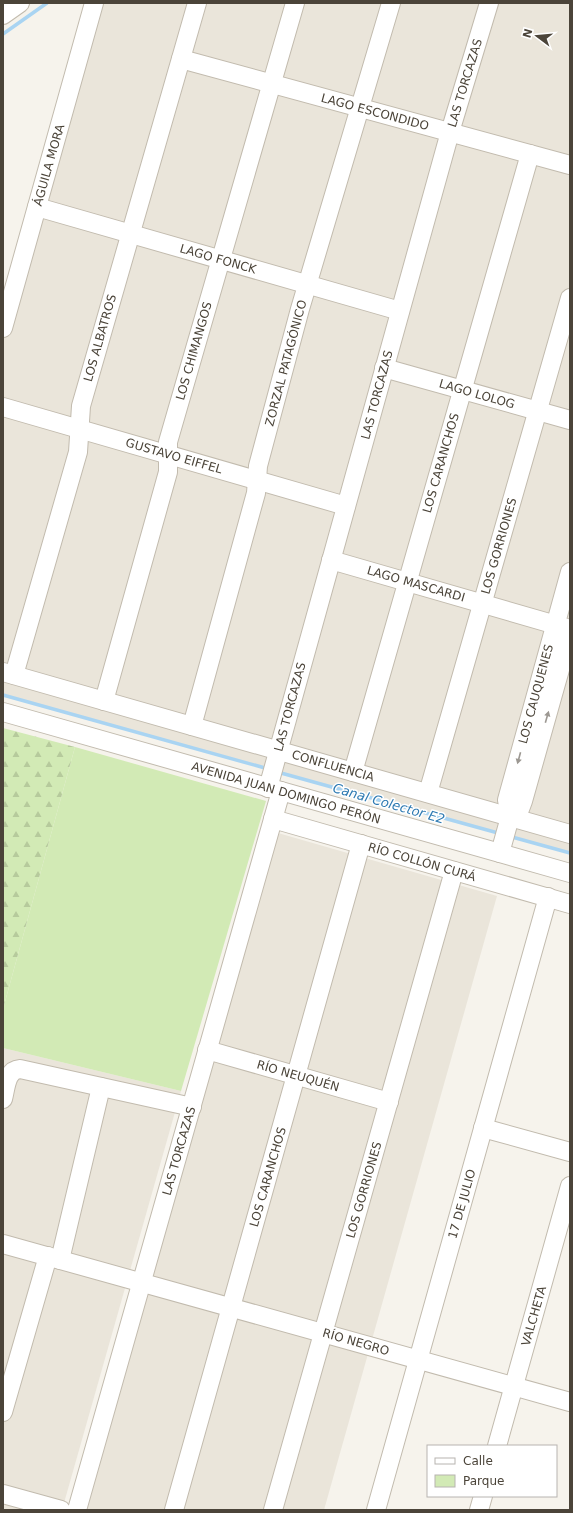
<svg xmlns="http://www.w3.org/2000/svg" width="573" height="1513" viewBox="0 0 573 1513" font-family="'DejaVu Sans',sans-serif">
  <style>
    .residential { fill: #eae5da }
    .green { fill: #d2eab5 }
    .forest { fill: url(#forest-firs) }
    .lines { fill: none; stroke-linecap: round; stroke-linejoin: round }
    .stream { stroke: #a9d4f2; stroke-width: 3.5 }
    .minor-casing { stroke: #c2bbae; stroke-width: 20 }
    .minor { stroke: #fff; stroke-width: 18 }
    .oneway { fill: #9c9892 }
    .labels { text-anchor: middle; stroke-width: 3; stroke-linejoin: round; paint-order: stroke }
    .street-label { font-size: 12px; fill: #4b4439; stroke: #fff }
    .water-label { font-size: 13px; font-style: italic; fill: #2e7ab2; stroke: #fff }
  </style>
  <defs>
    <pattern id="forest-firs" width="22" height="20" patternUnits="userSpaceOnUse"><rect width="22" height="20" fill="#d2eab5"/><path d="M5 1l3.5 6h-7zM16 11l3.5 6h-7z" fill="#b6ca9c"/></pattern>
  </defs>
  <rect width="100%" height="100%" fill="#f6f3ec"/>
  <g class="residential">
    <polygon points="94,3 570,3 570,853 3,695 3,328"/>
    <polygon points="278,833 497,896 324,1510 87,1510"/>
    <polygon points="3,1048 181,1091 62,1510 3,1510"/>
  </g>
  <polygon class="green" points="75,747 266,801 181,1091 3,1048 3,1009"/>
  <polygon class="forest" points="3,728 75,747 3,1009"/>
  <g class="lines">
    <g class="stream">
      <polyline points="3,34 47,3"/>
      <polyline points="3,695 265,768"/>
      <polyline points="281,773 498,833"/>
      <polyline points="512,837 570,853"/>
    </g>
    <g class="minor-casing">
      <g id="minor">
        <polyline points="3,15 20,3"/>
        <polyline points="181,59 570,165"/>
        <polyline points="37,207 400,311"/>
        <polyline points="3,328 94,3"/>
        <polyline points="384,368 570,420"/>
        <polyline points="3,407 346,506"/>
        <polyline points="331,560 570,629"/>
        <polyline points="3,672 570,834"/>
        <polyline points="14,675 78,452 81,406 197,3"/>
        <polyline points="104,701 168,472 168,442 295,3"/>
        <polyline points="3,712 570,873"/>
        <polyline points="192,726 256,493 258,466 300,309 391,3"/>
        <polyline points="353,772 530,154"/>
        <polyline points="268,788 450,132 489,3"/>
        <polyline points="428,793 570,298"/>
        <polyline points="510,817 520,809 523,801 570,634"/>
        <polyline points="273,819 570,904"/>
        <polyline points="500,853 510,817 507,800 570,572"/>
        <polyline points="207,1050 389,1102"/>
        <path d="M3,1099C6,1088 6,1070 20,1069L192,1107"/>
        <polyline points="483,1128 570,1152"/>
        <polyline points="3,1244 570,1402"/>
        <polyline points="60,1260 101,1087"/>
        <polyline points="3,1412 48,1256"/>
        <polyline points="497,1446 570,1186"/>
        <polyline points="3,1494 61,1510"/>
        <polyline points="77,1510 281,791"/>
        <polyline points="174,1510 361,844"/>
        <polyline points="273,1510 454,871"/>
        <polyline points="376,1510 548,897"/>
        <polyline points="479,1510 483,1496"/>
      </g>
    </g>
    <use href="#minor" class="minor"/>
  </g>
  <defs><path id="oneway-solid" d="M-6-.8H1V-3.2L6.5 0L1 3.2V.8H-6Z"/></defs>
  <g class="oneway">
    <use href="#oneway-solid" transform="translate(547 717) rotate(-74)"/>
    <use href="#oneway-solid" transform="translate(519 758) rotate(105)"/>
  </g>
  <g class="labels">
    <g class="street-label">
      <text transform="translate(465 83) rotate(-73)" y="4">LAS TORCAZAS</text>
      <text transform="translate(375 112) rotate(15)" y="4">LAGO ESCONDIDO</text>
      <text transform="translate(49 165) rotate(-74)" y="4">ÁGUILA MORA</text>
      <text transform="translate(218 259) rotate(16)" y="4">LAGO FONCK</text>
      <text transform="translate(100 338) rotate(-74)" y="4">LOS ALBATROS</text>
      <text transform="translate(194 351) rotate(-74)" y="4">LOS CHIMANGOS</text>
      <text transform="translate(286 363) rotate(-75)" y="4">ZORZAL PATAGÓNICO</text>
      <text transform="translate(477 394) rotate(16)" y="4">LAGO LOLOG</text>
      <text transform="translate(377 395) rotate(-75)" y="4">LAS TORCAZAS</text>
      <text transform="translate(174 456) rotate(16)" y="4">GUSTAVO EIFFEL</text>
      <text transform="translate(441 463) rotate(-74)" y="4">LOS CARANCHOS</text>
      <text transform="translate(499 546) rotate(-74)" y="4">LOS GORRIONES</text>
      <text transform="translate(416 584) rotate(16)" y="4">LAGO MASCARDI</text>
      <text transform="translate(536 694) rotate(-75)" y="4">LOS CAUQUENES</text>
      <text transform="translate(290 707) rotate(-75)" y="4">LAS TORCAZAS</text>
      <text transform="translate(333 766) rotate(16)" y="4">CONFLUENCIA</text>
      <text transform="translate(286 793) rotate(16)" y="4">AVENIDA JUAN DOMINGO PERÓN</text>
      <text transform="translate(422 862) rotate(16)" y="4">RÍO COLLÓN CURÁ</text>
      <text transform="translate(298 1076) rotate(16)" y="4">RÍO NEUQUÉN</text>
      <text transform="translate(179 1151) rotate(-74)" y="4">LAS TORCAZAS</text>
      <text transform="translate(268 1177) rotate(-74)" y="4">LOS CARANCHOS</text>
      <text transform="translate(364 1190) rotate(-74)" y="4">LOS GORRIONES</text>
      <text transform="translate(462 1204) rotate(-74)" y="4">17 DE JULIO</text>
      <text transform="translate(534 1316) rotate(-74)" y="4">VALCHETA</text>
      <text transform="translate(356 1342) rotate(16)" y="4">RÍO NEGRO</text>
    </g>
    <g class="water-label">
      <text transform="translate(389 803) rotate(16)" y="5">Canal Colector E2</text>
    </g>
  </g>
  <rect width="573" height="1513" fill="none" stroke="#4b4439" stroke-width="8"/>
  <rect x="427" y="1445" width="130" height="52" fill="#ffffff" stroke="#b7b4b0"/>
  <rect x="435" y="1458" width="20" height="6" fill="#ffffff" stroke="#b7b4b0"/>
  <text x="463" y="1465" font-size="12" fill="#4b4439">Calle</text>
  <rect x="435" y="1475" width="20" height="12" fill="#d2eab5" stroke="#b7b4b0"/>
  <text x="463" y="1485" font-size="12" fill="#4b4439">Parque</text>
  <g transform="translate(537 36) rotate(286)" stroke="#ffffff" stroke-width="3" paint-order="stroke">
  <path d="M0-3L7 15L0 10L-7 15Z" fill="#4b4439"/>
  <text y="-6" font-size="11" font-weight="bold" text-anchor="middle" fill="#4b4439">N</text>
  </g>
</svg>
